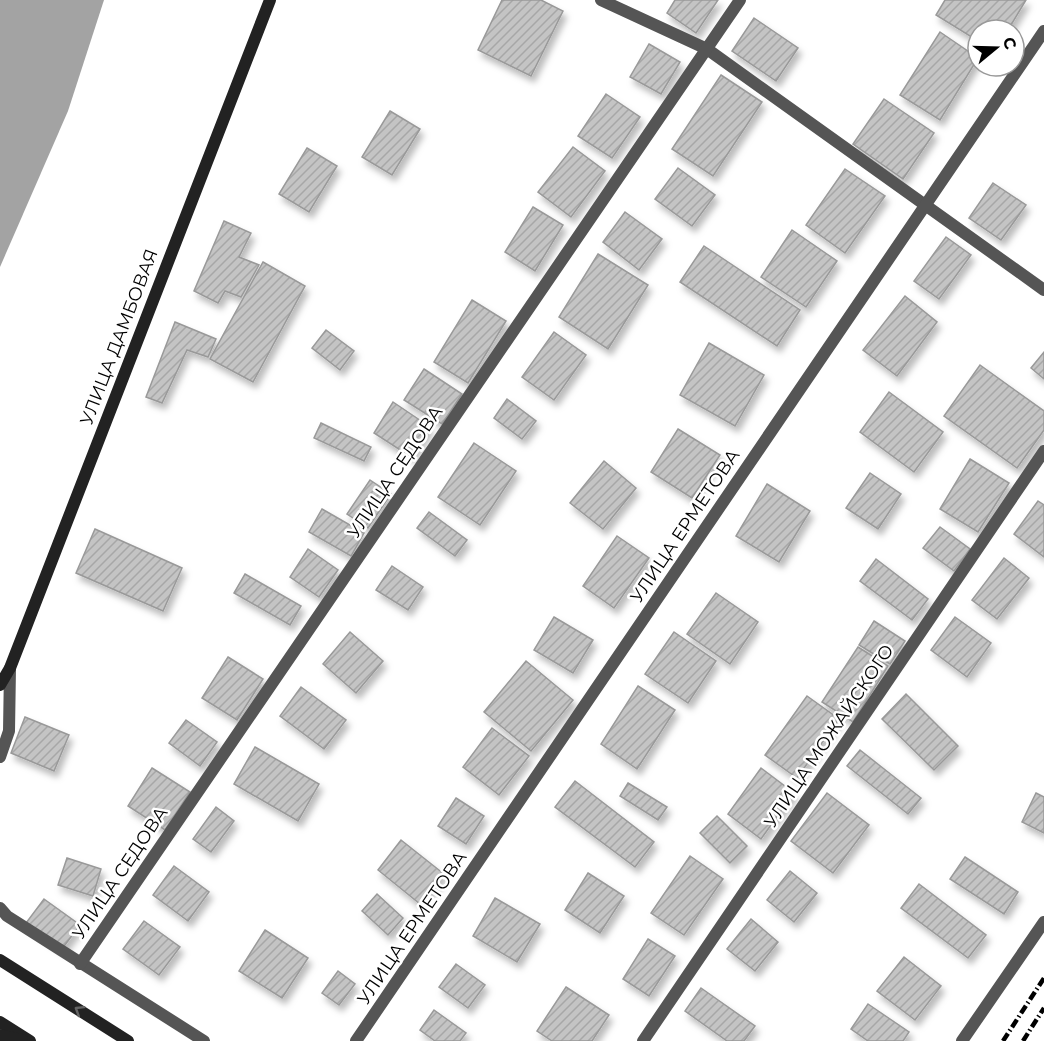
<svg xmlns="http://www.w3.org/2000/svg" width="1044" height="1041" viewBox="0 0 1044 1041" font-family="Montserrat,sans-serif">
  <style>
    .water { fill: #a3a3a3 }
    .building { fill: url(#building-hatch); stroke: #999; stroke-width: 1.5; filter: url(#shadow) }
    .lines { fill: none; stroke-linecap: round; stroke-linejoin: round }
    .street { stroke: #555; stroke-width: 12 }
    .secondary { stroke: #222; stroke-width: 12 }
    .rail { stroke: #000; stroke-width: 4.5; stroke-dasharray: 9 3 1.5 3; stroke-linecap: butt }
    .oneway { stroke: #646464 }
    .labels { text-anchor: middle; stroke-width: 5; stroke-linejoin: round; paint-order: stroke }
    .street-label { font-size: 18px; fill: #000; stroke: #fff }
  </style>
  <defs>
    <pattern id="building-hatch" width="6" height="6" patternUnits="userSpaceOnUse" patternTransform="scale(1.5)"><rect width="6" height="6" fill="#c4c4c4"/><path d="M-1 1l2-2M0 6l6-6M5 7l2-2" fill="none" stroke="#a7a7a7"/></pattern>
    <filter id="shadow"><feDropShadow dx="3.5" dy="6" stdDeviation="3" flood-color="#0004"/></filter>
  </defs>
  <rect width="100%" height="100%" fill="#fff"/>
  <polygon class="water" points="0,0 104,0 68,111 0,267"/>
  <g class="building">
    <polygon points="502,0 541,0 563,11 531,76 478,50"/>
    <polygon points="675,0 718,0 696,33 667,13"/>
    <polygon points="945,0 1026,0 1008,30 978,30 978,41 936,15"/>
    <polygon points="754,18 798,48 776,81 732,51"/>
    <polygon points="940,32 978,58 940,120 900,95"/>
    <polygon points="649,44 680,62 661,94 630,77"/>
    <polygon points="721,75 762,102 713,176 672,149"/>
    <polygon points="606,94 640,117 612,158 578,136"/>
    <polygon points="884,99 934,133 903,179 853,144"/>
    <polygon points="390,111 420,129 392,175 362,157"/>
    <polygon points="573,147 605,171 571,217 538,192"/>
    <polygon points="307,148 337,166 309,212 279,194"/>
    <polygon points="678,168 715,195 692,226 655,199"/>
    <polygon points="845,169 885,196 845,253 806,225"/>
    <polygon points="993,183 1026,205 1001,240 969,218"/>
    <polygon points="533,207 563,225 535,271 505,252"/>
    <polygon points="625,212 662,239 639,270 603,242"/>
    <polygon points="224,221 251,233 239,257 259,265 241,297 225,291 218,303 194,291"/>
    <polygon points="792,230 837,261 806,307 761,277"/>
    <polygon points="946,237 971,255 939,299 914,281"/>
    <polygon points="704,246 800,310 777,346 680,282"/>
    <polygon points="598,254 648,285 608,349 559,317"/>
    <polygon points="263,262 305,286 253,382 210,359"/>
    <polygon points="905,296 937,322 897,376 863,350"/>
    <polygon points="472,300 506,321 468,383 434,362"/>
    <polygon points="175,322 216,339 208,357 187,350 162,403 146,397"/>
    <polygon points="326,330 354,351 340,370 312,348"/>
    <polygon points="554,332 586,355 554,400 522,377"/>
    <polygon points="709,343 764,375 735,426 680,395"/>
    <polygon points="1044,352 1044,379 1031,368"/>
    <polygon points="980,365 1044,411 1044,430 1017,468 944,416"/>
    <polygon points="424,369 462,394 442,424 404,400"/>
    <polygon points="889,392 943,432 914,472 860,432"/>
    <polygon points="507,399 536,421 522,439 494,418"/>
    <polygon points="393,402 430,427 411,457 374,433"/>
    <polygon points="321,423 371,447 364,461 314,438"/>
    <polygon points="678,429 720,455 692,498 651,472"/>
    <polygon points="474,443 516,471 480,525 438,497"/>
    <polygon points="970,459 1009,483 978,532 940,509"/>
    <polygon points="604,461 636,488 603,529 570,503"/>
    <polygon points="870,473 901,494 878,529 846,508"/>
    <polygon points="370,480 391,494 368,528 347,514"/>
    <polygon points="767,484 810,511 779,562 736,536"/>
    <polygon points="1038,501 1044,505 1044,557 1014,534"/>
    <polygon points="322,509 364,533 351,556 309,532"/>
    <polygon points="429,512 467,540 455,556 417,528"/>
    <polygon points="940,527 970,549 954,571 923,548"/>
    <polygon points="95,529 182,568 163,611 76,573"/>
    <polygon points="617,536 649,558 614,608 583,586"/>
    <polygon points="308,549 338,570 319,597 290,577"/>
    <polygon points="1004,558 1029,578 997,619 972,600"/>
    <polygon points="876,559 928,599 912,620 860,581"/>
    <polygon points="392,566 423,587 408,610 376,590"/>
    <polygon points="245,574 301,606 290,625 234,593"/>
    <polygon points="716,593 758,622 730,664 687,634"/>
    <polygon points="554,617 593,640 573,673 534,650"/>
    <polygon points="955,617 991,643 967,677 931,650"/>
    <polygon points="874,621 905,641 890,664 859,645"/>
    <polygon points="350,632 383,661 356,693 323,664"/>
    <polygon points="674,632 716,661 688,703 645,674"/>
    <polygon points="858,647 888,666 853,722 822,702"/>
    <polygon points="228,657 263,679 237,720 202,698"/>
    <polygon points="526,661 573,700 531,751 484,712"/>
    <polygon points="638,686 675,710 637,769 601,744"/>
    <polygon points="301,687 346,720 324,749 280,716"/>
    <polygon points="906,694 958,746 934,770 882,719"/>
    <polygon points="807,696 839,719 797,778 765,755"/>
    <polygon points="25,717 69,735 54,771 11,753"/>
    <polygon points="186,720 217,742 200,766 169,743"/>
    <polygon points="492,728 529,756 499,795 463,767"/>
    <polygon points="255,747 319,784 298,821 234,784"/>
    <polygon points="860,750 921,798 908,814 847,766"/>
    <polygon points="152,768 190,792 165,830 128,806"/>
    <polygon points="761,768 794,793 761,839 728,814"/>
    <polygon points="575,781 654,842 635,867 555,807"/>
    <polygon points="628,783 667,807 658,820 620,796"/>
    <polygon points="827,793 869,825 833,873 791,841"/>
    <polygon points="1036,793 1044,797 1044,833 1022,822"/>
    <polygon points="456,798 484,816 466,844 438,826"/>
    <polygon points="216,807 234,821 211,852 193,839"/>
    <polygon points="717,816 747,846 730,863 700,833"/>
    <polygon points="401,840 444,874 420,904 378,870"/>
    <polygon points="690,856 723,879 684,935 651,913"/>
    <polygon points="965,857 1018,892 1004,914 950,879"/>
    <polygon points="67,858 101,869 93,896 58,885"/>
    <polygon points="174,866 209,892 188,921 153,895"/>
    <polygon points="790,871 817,893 794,922 767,900"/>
    <polygon points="588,873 624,896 600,933 565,910"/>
    <polygon points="919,884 986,935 968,958 901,908"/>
    <polygon points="377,894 403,918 388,935 362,911"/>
    <polygon points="495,898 540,924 517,962 473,936"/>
    <polygon points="44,899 80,925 62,949 26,923"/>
    <polygon points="751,919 778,942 755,971 727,949"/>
    <polygon points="144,921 180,947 159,975 123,949"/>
    <polygon points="265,930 308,958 282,998 239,971"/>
    <polygon points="648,939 675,956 649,996 623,979"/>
    <polygon points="904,957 941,986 915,1020 877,991"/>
    <polygon points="456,964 485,985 468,1008 439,987"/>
    <polygon points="338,971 355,984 339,1005 322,993"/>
    <polygon points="566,987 609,1015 592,1041 552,1041 537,1031"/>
    <polygon points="701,988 755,1026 744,1041 727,1041 685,1011"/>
    <polygon points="868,1004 909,1032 903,1041 868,1041 851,1029"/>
    <polygon points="434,1010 466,1033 460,1041 435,1041 420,1030"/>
  </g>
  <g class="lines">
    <g class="street">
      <polyline points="601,0 707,49 1044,290"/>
      <polyline points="0,757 9,731 10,668"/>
      <polyline points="0,908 7,916 204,1041"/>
      <polyline points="80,964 740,0"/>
      <polyline points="356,1041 1044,31"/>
      <polyline points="643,1041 1044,451"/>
      <polyline points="962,1041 1044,922"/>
    </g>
    <g class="secondary">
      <polyline points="0,685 10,668 270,0"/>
      <polyline points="0,960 128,1041"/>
      <polyline points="0,1022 30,1041"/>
      <polyline points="0,1035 22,1040"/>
    </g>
    <g class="rail">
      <polyline points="1003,1041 1044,978"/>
      <polyline points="1023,1041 1044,1008"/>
    </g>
  </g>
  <defs><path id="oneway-chevron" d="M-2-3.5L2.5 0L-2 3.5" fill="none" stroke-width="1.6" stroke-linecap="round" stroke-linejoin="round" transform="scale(1.5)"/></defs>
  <use class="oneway" href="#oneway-chevron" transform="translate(79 1010) rotate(-148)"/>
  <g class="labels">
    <g class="street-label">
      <text transform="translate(119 337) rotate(-69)" y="6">УЛИЦА ДАМБОВАЯ</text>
      <text transform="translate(395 472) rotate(-56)" y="6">УЛИЦА СЕДОВА</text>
      <text transform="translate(685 526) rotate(-56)" y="6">УЛИЦА ЕРМЕТОВА</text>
      <text transform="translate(829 736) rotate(-56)" y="6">УЛИЦА МОЖАЙСКОГО</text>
      <text transform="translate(120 873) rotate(-56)" y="6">УЛИЦА СЕДОВА</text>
      <text transform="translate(412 928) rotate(-56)" y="6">УЛИЦА ЕРМЕТОВА</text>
    </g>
  </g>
  <g transform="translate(996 48) rotate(71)"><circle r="28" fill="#ffffff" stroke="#999999" stroke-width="1.5"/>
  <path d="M0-4.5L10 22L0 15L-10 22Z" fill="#000000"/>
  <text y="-9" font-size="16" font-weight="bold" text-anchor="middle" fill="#000000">С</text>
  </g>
</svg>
